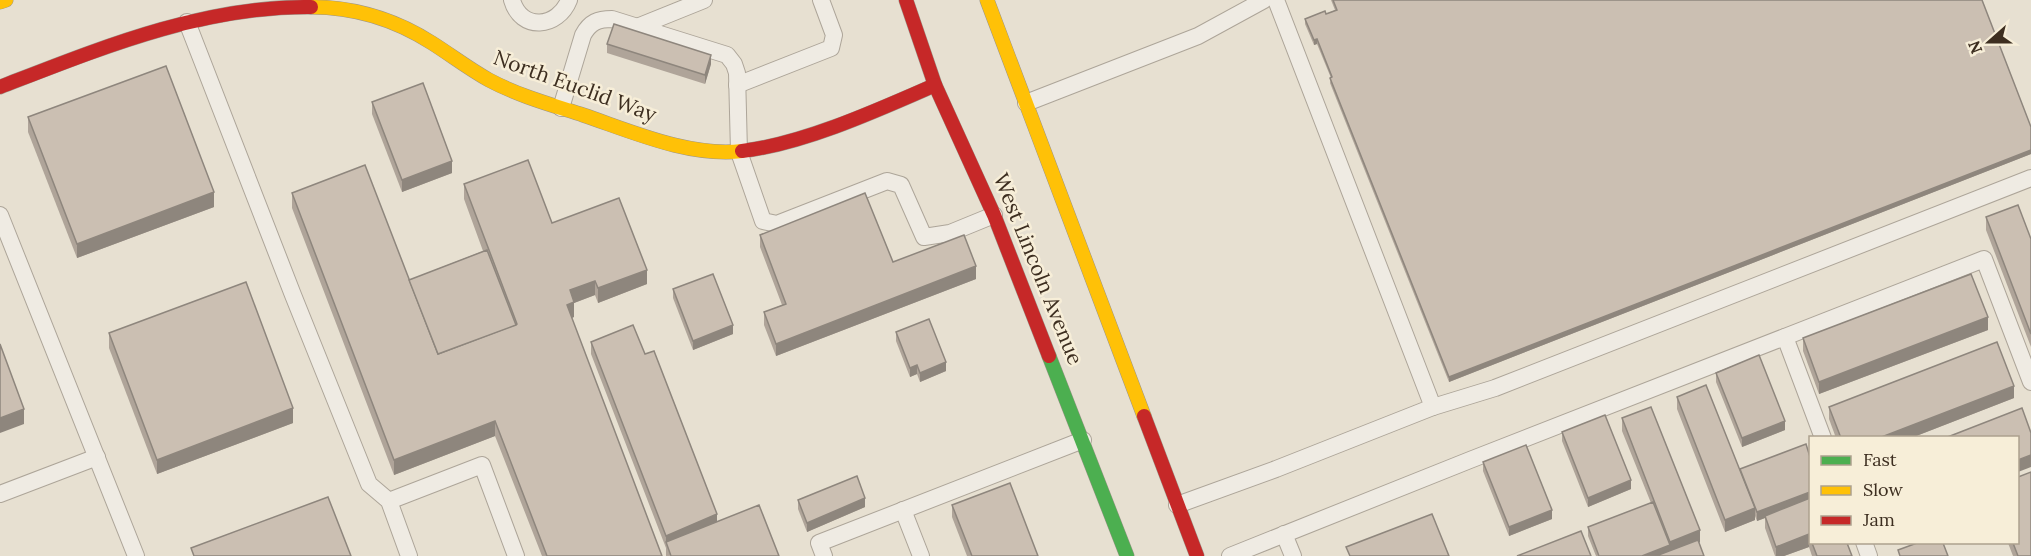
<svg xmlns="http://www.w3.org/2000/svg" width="2031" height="556" viewBox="0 0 2031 556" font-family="Lora,serif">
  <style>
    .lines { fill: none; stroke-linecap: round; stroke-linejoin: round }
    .lane-casing { stroke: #ada599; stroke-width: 18 }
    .fast-casing { stroke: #9c958a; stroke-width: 15 }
    .slow-casing { stroke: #9c958a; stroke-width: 15 }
    .jam-casing { stroke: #9c958a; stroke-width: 15 }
    .lane { stroke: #efebe3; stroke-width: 16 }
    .fast { stroke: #4caf50; stroke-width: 14 }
    .slow { stroke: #ffc107; stroke-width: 14 }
    .jam { stroke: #c62828; stroke-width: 14 }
    .wall { fill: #afa499 }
    .shaded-wall { fill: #8e867d }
    .building { fill: #cbbfb2; stroke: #8e867d; stroke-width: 1.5 }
    .labels { text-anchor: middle; stroke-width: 5; stroke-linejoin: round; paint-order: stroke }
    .street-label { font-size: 21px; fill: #3d2e20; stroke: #f7eed8 }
  </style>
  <rect width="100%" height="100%" fill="#e7e0d1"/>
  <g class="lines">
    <g class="lane-casing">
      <g id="lane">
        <path d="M512,0C521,32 558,28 569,0"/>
        <polyline points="187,22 293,295 369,484 389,501 409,556"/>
        <polyline points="637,27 704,0"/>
        <polyline points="737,85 831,48 834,35 821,0"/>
        <polyline points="1026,103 1198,36 1264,0"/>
        <path d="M561,108L583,35C590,22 598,19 612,19L727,55L734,64L737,73L739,152L763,221L777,224L887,181L901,185L924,237L950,233L994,215"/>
        <polyline points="0,215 136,556"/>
        <polyline points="1785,337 1823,438"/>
        <polyline points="1433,407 1495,388 2031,178"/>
        <polyline points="0,494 97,457"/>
        <polyline points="389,501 482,465 516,556"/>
        <polyline points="1177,505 1276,469 1433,407 1276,0"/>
        <polyline points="903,510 921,556"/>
        <polyline points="1284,534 1293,556"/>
        <polyline points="1864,542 1869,556"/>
        <polyline points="824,556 819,543 1083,440"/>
        <polyline points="1230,556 1470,460 1984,259 2031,382"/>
      </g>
    </g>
    <g class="fast-casing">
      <polyline id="fast" points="1049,356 1127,556"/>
    </g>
    <g class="slow-casing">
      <g id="slow">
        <polyline points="987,0 1144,416"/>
        <polyline points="0,2 6,0"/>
        <path d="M311,7C354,7 396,20 432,43C451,55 469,69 489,80C519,96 552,105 583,115C633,132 689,157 742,151"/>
      </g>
    </g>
    <g class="jam-casing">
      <g id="jam">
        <polyline points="906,0 935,85 994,215 1049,356"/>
        <path d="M0,87C101,48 202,6 311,7"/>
        <path d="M742,151C803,144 878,110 935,85"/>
        <polyline points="1144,416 1197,556"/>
      </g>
    </g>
    <use href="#lane" class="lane"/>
    <use href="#fast" class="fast"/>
    <use href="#slow" class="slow"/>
    <use href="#jam" class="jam"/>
  </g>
  <g class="wall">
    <polygon points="1331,0 1982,0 2031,127 2031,154 1449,382 1330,83 1331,78 1317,44 1314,45 1305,24 1305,19 1326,14 1335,10"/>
    <polygon points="607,44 711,64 705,84 607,53"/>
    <polygon points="372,102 452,173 402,192 372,114"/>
    <polygon points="28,117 214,207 77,258 28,132"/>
    <polygon points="464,184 552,223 647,284 598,303 595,295 574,303 574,317 571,318 662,556 542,556 495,436 394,475 292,208 292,193 409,280 483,251 464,199"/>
    <polygon points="1986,217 2031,239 2031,347 1986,230"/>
    <polygon points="760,235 893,262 976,279 776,356 764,325 764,312 782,305 760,247"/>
    <polygon points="673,289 733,334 693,350 673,298"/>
    <polygon points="1988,330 1819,394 1803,351 1803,338"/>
    <polygon points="896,332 946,371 920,382 917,374 910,377 896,341"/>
    <polygon points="109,333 293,423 157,474 109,348"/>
    <polygon points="591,342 645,354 717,522 779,556 666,556 666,548 591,354"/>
    <polygon points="1716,373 1785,430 1742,447 1716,382"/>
    <polygon points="1677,397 1740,471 1810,457 1810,543 1847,543 1852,556 1812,556 1809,547 1784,556 1775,556 1765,528 1765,518 1757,521 1755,516 1755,520 1725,532 1677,409"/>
    <polygon points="2014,398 1911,438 1836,438 1829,419 1829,407"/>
    <polygon points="1622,418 1700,542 1699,543 1704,556 1596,556 1588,536 1588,527 1651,503 1622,431"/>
    <polygon points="1562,432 1631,489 1588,507 1562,441"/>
    <polygon points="1483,462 1552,519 1509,536 1483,471"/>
    <polygon points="798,500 865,507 807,532 798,509"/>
    <polygon points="952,505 1038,556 967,556 952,517"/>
    <polygon points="2008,543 2018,543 2031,556 2013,556"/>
  </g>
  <g class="shaded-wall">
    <polygon points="1317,39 1317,44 1314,45 1314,40"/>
    <polygon points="711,55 711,64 705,84 705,75"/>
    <polygon points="2031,150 2031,154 1449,382 1449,377"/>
    <polygon points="452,161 452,173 402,192 402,180"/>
    <polygon points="214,192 214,207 77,258 77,244"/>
    <polygon points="976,266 976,279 776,356 776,344"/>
    <polygon points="647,270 647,284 598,303 598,288"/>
    <polygon points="595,281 595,295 574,303 574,317 567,320 567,305 570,290"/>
    <polygon points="1988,317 1988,330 1819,394 1819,382"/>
    <polygon points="733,325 733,334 693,350 693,341"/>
    <polygon points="946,362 946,371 920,382 920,373"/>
    <polygon points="917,365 917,374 910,377 910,368"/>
    <polygon points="2014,386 2014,398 1911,438 1879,438"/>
    <polygon points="293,408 293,423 157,474 157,460"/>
    <polygon points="24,409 24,424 0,433 0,418"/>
    <polygon points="495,421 495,436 394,475 394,460"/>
    <polygon points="1785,421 1785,430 1742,447 1742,438"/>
    <polygon points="2031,455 2031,467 2018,472 2018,460"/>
    <polygon points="1631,480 1631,489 1588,507 1588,498"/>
    <polygon points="1810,492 1810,501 1765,516 1765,518 1757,521 1757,512"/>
    <polygon points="865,498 865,507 807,532 807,523"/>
    <polygon points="1755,508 1755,520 1725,532 1725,520"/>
    <polygon points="1552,510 1552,519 1509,536 1509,527"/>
    <polygon points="717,514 717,527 666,543 666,536"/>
    <polygon points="1700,530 1700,542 1666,556 1642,556 1670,545 1670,542"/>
    <polygon points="1809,534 1809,547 1784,556 1776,556 1776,547"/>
  </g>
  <g class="building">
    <polygon points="1333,0 1982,0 2031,127 2031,150 1449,377 1330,78 1332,77 1317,39 1314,40 1305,19 1325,11 1326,14 1337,10"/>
    <polygon points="614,24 711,55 705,75 607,44"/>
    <polygon points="166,66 214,192 77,244 28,117"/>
    <polygon points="423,83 452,161 402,180 372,102"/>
    <polygon points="528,160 552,223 619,198 647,270 598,288 595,281 570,290 574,302 567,305 662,556 547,556 495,421 394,460 292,193 365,165 438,354 517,324 464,184"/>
    <polygon points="865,193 893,262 964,235 976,266 776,344 764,312 786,304 760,235"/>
    <polygon points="2018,205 2031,239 2031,334 1986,217"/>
    <polygon points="487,250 516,325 438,354 409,280"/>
    <polygon points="713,274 733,325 693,341 673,289"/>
    <polygon points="1971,274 1988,317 1819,382 1803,338"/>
    <polygon points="246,282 293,408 157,460 109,333"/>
    <polygon points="929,319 946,362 920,373 917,365 910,368 896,332"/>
    <polygon points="633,325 645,354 654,351 717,514 666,536 591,342"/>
    <polygon points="1997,342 2014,386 1879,438 1841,438 1829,407"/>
    <polygon points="0,344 24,409 0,418"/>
    <polygon points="1759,355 1785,421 1742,438 1716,373"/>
    <polygon points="1706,385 1755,508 1725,520 1677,397"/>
    <polygon points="1651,407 1700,530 1670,542 1622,418"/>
    <polygon points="2022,408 2031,433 2031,455 2018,460 2018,438 1945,438"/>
    <polygon points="1605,415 1631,480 1588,498 1562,432"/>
    <polygon points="1806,444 1810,457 1810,492 1757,512 1740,469"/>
    <polygon points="1526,445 1552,510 1509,527 1483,462"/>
    <polygon points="2031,472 2031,556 2018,556 2013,543 2018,543 2018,477"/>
    <polygon points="857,476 865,498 807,523 798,500"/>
    <polygon points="1010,483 1038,556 972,556 952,505"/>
    <polygon points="328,497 351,556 194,556 191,548"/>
    <polygon points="1810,498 1810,539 1809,534 1776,547 1765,516"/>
    <polygon points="1653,502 1670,545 1642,556 1599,556 1588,527"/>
    <polygon points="759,505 779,556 671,556 666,542"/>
    <polygon points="1432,514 1449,556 1350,556 1346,547"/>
    <polygon points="1581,531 1591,556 1517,556"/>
    <polygon points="1698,540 1704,556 1656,556"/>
    <polygon points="1812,543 1847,543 1852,556 1817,556"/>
    <polygon points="1917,543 1943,543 1948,556 1900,556 1898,550"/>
  </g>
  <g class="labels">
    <g class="street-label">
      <text transform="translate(575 86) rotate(20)" y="7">North Euclid Way</text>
      <text transform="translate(1038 269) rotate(68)" y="7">West Lincoln Avenue</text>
    </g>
  </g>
  <rect x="1809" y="436" width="210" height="108" fill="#f7eed8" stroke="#ada18e" stroke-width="1.5"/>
  <rect x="1821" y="456" width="30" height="9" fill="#4caf50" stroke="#ada18e" stroke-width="1.5"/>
  <text x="1863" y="466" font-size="18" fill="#3d2e20">Fast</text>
  <rect x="1821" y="486" width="30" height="9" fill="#ffc107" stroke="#ada18e" stroke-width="1.5"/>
  <text x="1863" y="496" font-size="18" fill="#3d2e20">Slow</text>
  <rect x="1821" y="516" width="30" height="9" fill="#c62828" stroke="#ada18e" stroke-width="1.5"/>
  <text x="1863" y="526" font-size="18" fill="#3d2e20">Jam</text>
  <g transform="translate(1989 42) rotate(249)" stroke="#f7eed8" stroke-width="4.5" paint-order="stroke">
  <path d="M0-4.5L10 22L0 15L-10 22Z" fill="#3d2e20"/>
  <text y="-9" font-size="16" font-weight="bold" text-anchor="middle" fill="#3d2e20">N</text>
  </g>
</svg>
